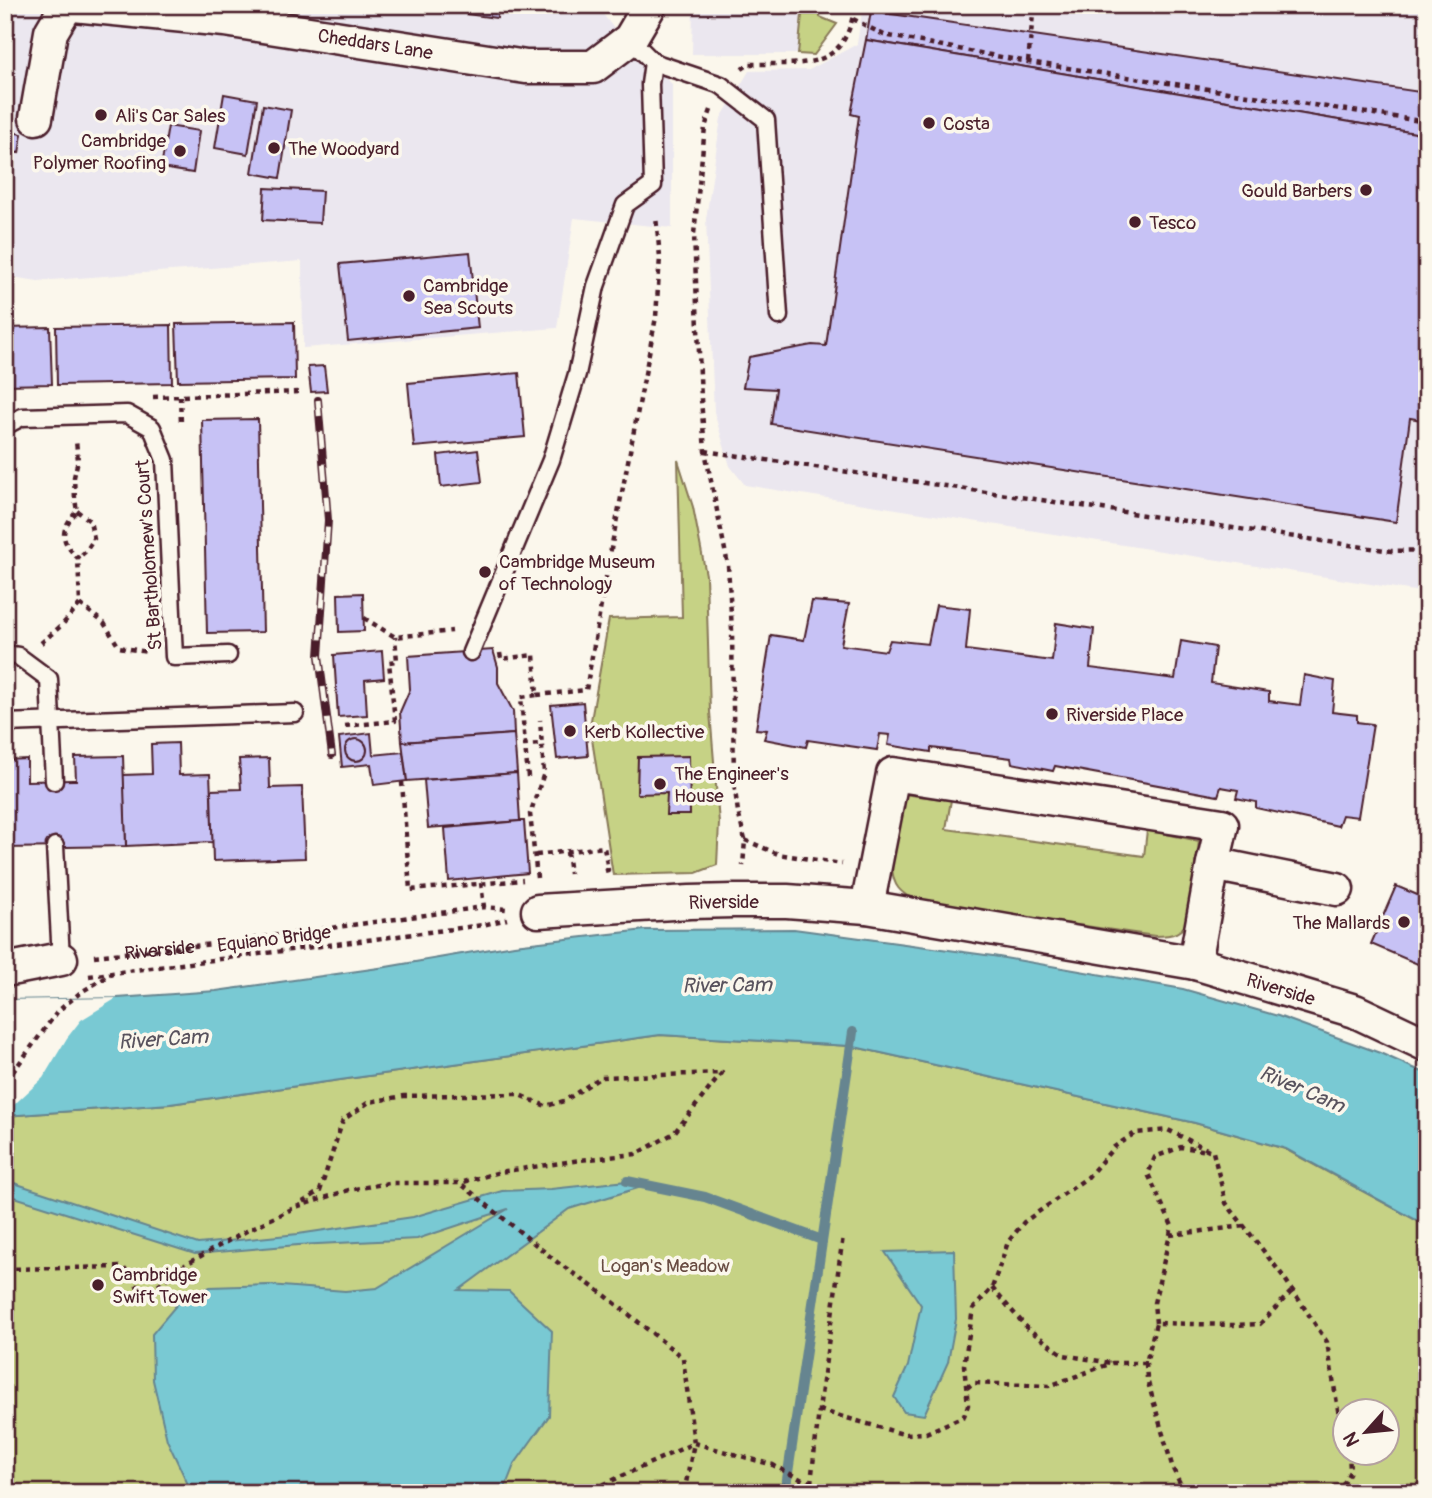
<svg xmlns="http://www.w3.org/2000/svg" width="1432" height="1498" viewBox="0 0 1432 1498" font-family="Pangolin,sans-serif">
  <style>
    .built { fill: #ebe7ef }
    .green { fill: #c6d285; stroke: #887858; stroke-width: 2; fill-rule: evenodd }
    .water { fill: #79c9d3; stroke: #668590; stroke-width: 2 }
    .pier { fill: #fbf7ec }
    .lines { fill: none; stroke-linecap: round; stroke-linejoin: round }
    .stream { stroke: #668590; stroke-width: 10 }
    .building { fill: #c7c2f5; stroke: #4a1f2b; stroke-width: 2 }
    .lane-casing { stroke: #4a1f2b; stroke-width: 21 }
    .street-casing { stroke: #4a1f2b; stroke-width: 37 }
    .path { stroke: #4a1f2b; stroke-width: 4.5; stroke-dasharray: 5 5; stroke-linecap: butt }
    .lane { stroke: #fbf7ec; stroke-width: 16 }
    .street { stroke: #fbf7ec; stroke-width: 32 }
    .rail-casing { stroke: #4a1f2b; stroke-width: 8 }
    .rail { stroke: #fbf7ec; stroke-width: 5; stroke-dasharray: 16; stroke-linecap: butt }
    .poi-dot { fill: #4a1f2b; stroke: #fbf7ec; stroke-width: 2.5 }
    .labels { text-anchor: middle; stroke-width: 7; stroke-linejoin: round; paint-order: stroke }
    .street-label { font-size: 19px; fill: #4a1f2b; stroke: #fbf7ec }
    .poi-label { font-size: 19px; fill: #4a1f2b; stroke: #fbf7ec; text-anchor: start }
    .park-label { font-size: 19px; fill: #694c42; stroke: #fbf7ec }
    .water-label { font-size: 21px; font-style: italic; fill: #58525d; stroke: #fbf7ec }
  </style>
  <rect width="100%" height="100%" fill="#fbf7ec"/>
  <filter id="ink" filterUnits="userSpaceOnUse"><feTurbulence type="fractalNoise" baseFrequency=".0143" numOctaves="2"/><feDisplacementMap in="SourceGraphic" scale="14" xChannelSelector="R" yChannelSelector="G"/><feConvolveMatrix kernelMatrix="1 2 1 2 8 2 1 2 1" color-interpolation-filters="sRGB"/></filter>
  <g filter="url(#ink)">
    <g class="built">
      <polygon points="5,5 596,5 615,30 672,84 672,228 574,218 557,328 303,348 302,261 38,281 5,276"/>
      <polygon points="693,5 803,5 798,54 692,54"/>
      <polygon points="863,5 1427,5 1427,593 745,485 730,466 714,412 706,219 721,118 749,71 809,70 857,44"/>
    </g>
    <g class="green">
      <polygon points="803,5 821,5 820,17 837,24 814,55 798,54"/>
      <polygon points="678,460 693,507 706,575 710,712 719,823 717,865 696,873 613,875 590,726 609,619 682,617"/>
      <path d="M903,794L951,800L946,829L1144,856L1147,830L1199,841L1190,917C1182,934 1173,936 1155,936L917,902C900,892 893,887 892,867Z"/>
      <path d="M660,1035L850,1046L1195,1123L1285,1149L1427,1226V1493H5V1116L170,1104ZM1344,1410H1386V1452H1344Z"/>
    </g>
    <g class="water">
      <polygon points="794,929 993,956 1183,989 1278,1016 1380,1053 1427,1074 1427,1226 1286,1149 1195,1123 850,1046 660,1035 170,1104 5,1116 5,1000 117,998 216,991 386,967 514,945 645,930"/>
      <polygon points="5,1180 198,1244 298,1234 413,1217 502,1191 551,1189 627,1181 648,1185 569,1209 459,1290 509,1291 552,1331 549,1416 514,1465 503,1493 192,1493 167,1440 153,1380 152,1334 178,1303 210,1287 269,1285 345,1291 377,1288 508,1209 417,1239 298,1245 195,1254 5,1194"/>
      <polygon points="954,1250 956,1319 948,1362 924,1415 904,1412 894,1397 908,1366 921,1305 885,1252"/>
    </g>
    <polygon class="pier" points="117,998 81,1020 67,1038 43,1078 5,1113 5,1000"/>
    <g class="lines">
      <g class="stream">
        <polyline points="627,1181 705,1197 822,1240"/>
        <polyline points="785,1493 853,1032"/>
      </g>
    </g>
    <g class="building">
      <polygon points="468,5 498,5 497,18 466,14"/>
      <polygon points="871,11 1427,93 1427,135 866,40"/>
      <polygon points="866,40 1427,135 1425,318 1427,318 1427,421 1410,418 1396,522 771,424 776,389 743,387 749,357 812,345 826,346 859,116 851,114"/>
      <polygon points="224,94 257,100 248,154 215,148"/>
      <polygon points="263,105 291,110 280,178 252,173"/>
      <polygon points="168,126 199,131 193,173 161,168"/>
      <polygon points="5,131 22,134 19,153 5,151"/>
      <polygon points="265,188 322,191 320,223 263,220"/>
      <polygon points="470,252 478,328 348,341 340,264"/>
      <polygon points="294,322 295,379 178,381 176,324"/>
      <polygon points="171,325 172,383 57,385 56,327"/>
      <polygon points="50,327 52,384 5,385 5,328"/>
      <polygon points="324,366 327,391 311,392 308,367"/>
      <polygon points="519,373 525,437 414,447 408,383"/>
      <polygon points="258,419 263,632 207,633 202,420"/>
      <polygon points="478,450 482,482 441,487 438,455"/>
      <polygon points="363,593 364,631 339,632 338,594"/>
      <polygon points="812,601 849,604 841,645 886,651 890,640 928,644 936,605 970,609 966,650 1052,661 1056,623 1094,629 1090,668 1175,679 1181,641 1215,647 1211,683 1269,692 1269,701 1300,705 1304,675 1335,681 1332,712 1357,715 1357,722 1373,724 1358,817 1342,815 1338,826 1256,808 1256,802 1236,798 1238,790 1221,787 1218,796 1055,766 1053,771 1012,763 1011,758 931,748 931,752 888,745 890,735 880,734 877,750 808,740 806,747 764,739 767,730 756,729 771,635 804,640"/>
      <polygon points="493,650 498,667 498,683 513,711 514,734 402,742 400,712 410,689 408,656"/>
      <polygon points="382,651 384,678 365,680 367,715 338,717 334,655"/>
      <polygon points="583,702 588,756 557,759 551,705"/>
      <polygon points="371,733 373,755 403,752 407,781 374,785 371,764 342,767 339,737"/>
      <polygon points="514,734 517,773 407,781 402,742"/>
      <circle cx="356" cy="750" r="11"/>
      <polygon points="178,743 179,775 210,774 213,842 126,846 123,775 152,774 151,744"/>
      <polygon points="123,756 126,846 5,848 5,760 27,759 27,781 73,780 76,780 75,757"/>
      <polygon points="689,756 690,815 666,815 667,793 637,794 638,757"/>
      <polygon points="269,758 270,788 302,787 305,858 213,861 211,790 241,789 239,759"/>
      <polygon points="517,773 520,821 428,828 424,780"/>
      <polygon points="520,821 524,821 528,873 449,881 445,828"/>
      <polygon points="1396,886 1427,899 1427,968 1371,944"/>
    </g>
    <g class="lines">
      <g class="lane-casing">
        <g id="lane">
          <polyline points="630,39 653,62 721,85 766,120 779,316"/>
          <polyline points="5,426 22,417 127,414 152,428 165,460 174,657 228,655"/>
          <polyline points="471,652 551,460 577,374 596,286 625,205 653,185 650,84 653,62"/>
          <polyline points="5,654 18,656 49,679 54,781"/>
          <polyline points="5,723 295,713"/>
          <polyline points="55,846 61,959"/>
        </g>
      </g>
      <g class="street-casing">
        <g id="street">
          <path id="s2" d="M74,5L225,20L526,67H593L630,39L650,5"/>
          <polyline points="36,118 51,32 67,5"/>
          <polyline points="867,907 893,774 1222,825 1213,864 1337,889"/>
          <path id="s3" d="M538,911L690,902L734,901H787L867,907L1195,963L1355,1011L1427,1045"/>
          <polyline points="1195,963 1213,864"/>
          <polyline points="5,970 61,959"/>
        </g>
      </g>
      <g class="path">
        <polyline points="853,19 884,35 1028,62 1427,122"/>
        <polyline points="1028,62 1034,5"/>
        <path d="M742,69L749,64C803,63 845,73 855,5"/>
        <polyline points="711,110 705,127 694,234 701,399 705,451 728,565 732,630 734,783 738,812 745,840 743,866"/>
        <polyline points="180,396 181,423"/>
        <polyline points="153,397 300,392"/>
        <polyline points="705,451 1391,551 1427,550"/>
        <polyline points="77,511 90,521 94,539 86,551 78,558"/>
        <polyline points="80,604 104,623 119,647 147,652"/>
        <polyline points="7,615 10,627"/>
        <polyline points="364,618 395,637 452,631"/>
        <path d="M41,643L62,625L80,604L78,558C59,540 60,530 77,511L75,499L74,477L78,460L76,441"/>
        <polyline points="500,653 501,659 534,655 537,695 521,697 525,745"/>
        <polyline points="537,695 586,690 611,549 656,317 660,257 656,217"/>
        <polyline points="345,726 395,721 389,662 397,661 395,637"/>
        <polyline points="528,777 525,745 542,744"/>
        <polyline points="402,782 410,890 523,880"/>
        <polyline points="745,840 778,854 842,864"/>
        <polyline points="567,852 570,874"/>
        <polyline points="536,855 604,847 608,870 604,871"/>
        <polyline points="537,878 530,814 544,773 540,720"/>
        <polyline points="481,883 484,907"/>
        <path id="s1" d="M94,956L213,944L484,907L506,909"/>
        <polyline points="89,976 483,925 507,919"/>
        <polyline points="5,1079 12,1073 58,1011 81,992 112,974"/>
        <polyline points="303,1202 320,1191 343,1120 369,1102 404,1096 517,1094 546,1106 564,1101 601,1077 722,1073 674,1133 637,1154 580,1160 500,1172 460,1183"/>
        <polyline points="1170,1235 1245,1226"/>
        <polyline points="5,1269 123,1267 144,1295 188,1263 250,1229 296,1207 349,1190 389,1183 460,1183 557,1262 606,1296 683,1358 694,1443 684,1493"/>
        <polyline points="992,1288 1028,1329 1064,1355 1111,1363"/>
        <polyline points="1156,1323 1154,1303 1172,1226 1148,1174 1155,1157 1181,1147 1209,1151"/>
        <polyline points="1146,1363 1147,1379 1173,1469 1184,1491 1187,1493"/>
        <polyline points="967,1388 973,1383 1049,1386 1112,1363 1146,1363 1156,1323 1233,1325 1260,1324 1292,1291"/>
        <polyline points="819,1410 903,1434 926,1433 964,1416 968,1405 964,1365 973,1309 992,1288 1008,1242 1024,1222 1088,1177 1114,1147 1135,1133 1168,1130 1213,1152 1226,1203 1283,1276 1327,1342 1339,1416 1344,1428"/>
        <polyline points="811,1483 819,1410 843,1236"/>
        <polyline points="1343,1485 1355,1493"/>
        <polyline points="585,1493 694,1443 773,1465 828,1493"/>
        <polyline points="1314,1493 1343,1485 1350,1471 1349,1452"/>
      </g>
      <use href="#lane" class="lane"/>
      <use href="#street" class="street"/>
      <g class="rail-casing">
        <polyline id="rail" points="318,400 328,520 319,656 332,755"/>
      </g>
      <use href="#rail" class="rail"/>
    </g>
  </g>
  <g class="poi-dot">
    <circle cx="101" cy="115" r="7"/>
    <circle cx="929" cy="123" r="7"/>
    <circle cx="274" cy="148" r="7"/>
    <circle cx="180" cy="151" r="7"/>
    <circle cx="1366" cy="190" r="7"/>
    <circle cx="1135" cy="222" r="7"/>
    <circle cx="409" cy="296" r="7"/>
    <circle cx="485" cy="572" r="7"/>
    <circle cx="1052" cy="714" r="7"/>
    <circle cx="570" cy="731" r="7"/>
    <circle cx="660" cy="784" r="7"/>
    <circle cx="1404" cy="922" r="7"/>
    <circle cx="98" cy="1285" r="7"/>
  </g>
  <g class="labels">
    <g class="street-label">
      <text dy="7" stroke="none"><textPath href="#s2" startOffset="304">Cheddars Lane</textPath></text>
      <text transform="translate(148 555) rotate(-94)" y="7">St Bartholomew's Court</text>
      <text dy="7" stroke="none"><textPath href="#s3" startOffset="186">Riverside</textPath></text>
      <text transform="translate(274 938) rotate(-7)" y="7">Equiano Bridge</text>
      <text dy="7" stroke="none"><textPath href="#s1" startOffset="66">Riverside</textPath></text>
      <text dy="7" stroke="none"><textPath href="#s3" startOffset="752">Riverside</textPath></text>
    </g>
    <g class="poi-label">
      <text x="115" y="122">Ali's Car Sales</text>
      <text x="943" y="130">Costa</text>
      <text x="166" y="147" text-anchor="end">Cambridge<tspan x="166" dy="22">Polymer Roofing</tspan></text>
      <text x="288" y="155">The Woodyard</text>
      <text x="1352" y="197" text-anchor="end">Gould Barbers</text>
      <text x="1149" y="229">Tesco</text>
      <text x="423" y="292">Cambridge<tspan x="423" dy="22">Sea Scouts</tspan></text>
      <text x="499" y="568">Cambridge Museum<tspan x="499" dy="22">of Technology</tspan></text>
      <text x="1066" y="721">Riverside Place</text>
      <text x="584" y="738">Kerb Kollective</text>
      <text x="674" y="780">The Engineer's<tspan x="674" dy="22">House</tspan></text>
      <text x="1390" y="929" text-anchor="end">The Mallards</text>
      <text x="112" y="1281">Cambridge<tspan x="112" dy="22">Swift Tower</tspan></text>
    </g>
    <g class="park-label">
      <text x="665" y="1272">Logan's Meadow</text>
    </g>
    <g class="water-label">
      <text transform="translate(727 985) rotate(-1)" y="7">River Cam</text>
      <text transform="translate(163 1039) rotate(-4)" y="7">River Cam</text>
      <text transform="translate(1302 1089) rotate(23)" y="7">River Cam</text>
    </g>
  </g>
  <rect width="1432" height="1498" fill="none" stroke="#fbf7ec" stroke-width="28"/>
  <rect x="14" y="14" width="1404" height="1470" fill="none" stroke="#4a1f2b" stroke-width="2.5" filter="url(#ink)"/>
  <g transform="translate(1366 1432) rotate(243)"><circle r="33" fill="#fbf7ec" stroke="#b4a19f" stroke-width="2"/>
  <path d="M0-5L12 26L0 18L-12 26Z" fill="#4a1f2b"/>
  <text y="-10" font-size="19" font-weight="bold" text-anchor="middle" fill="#4a1f2b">N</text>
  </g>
</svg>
